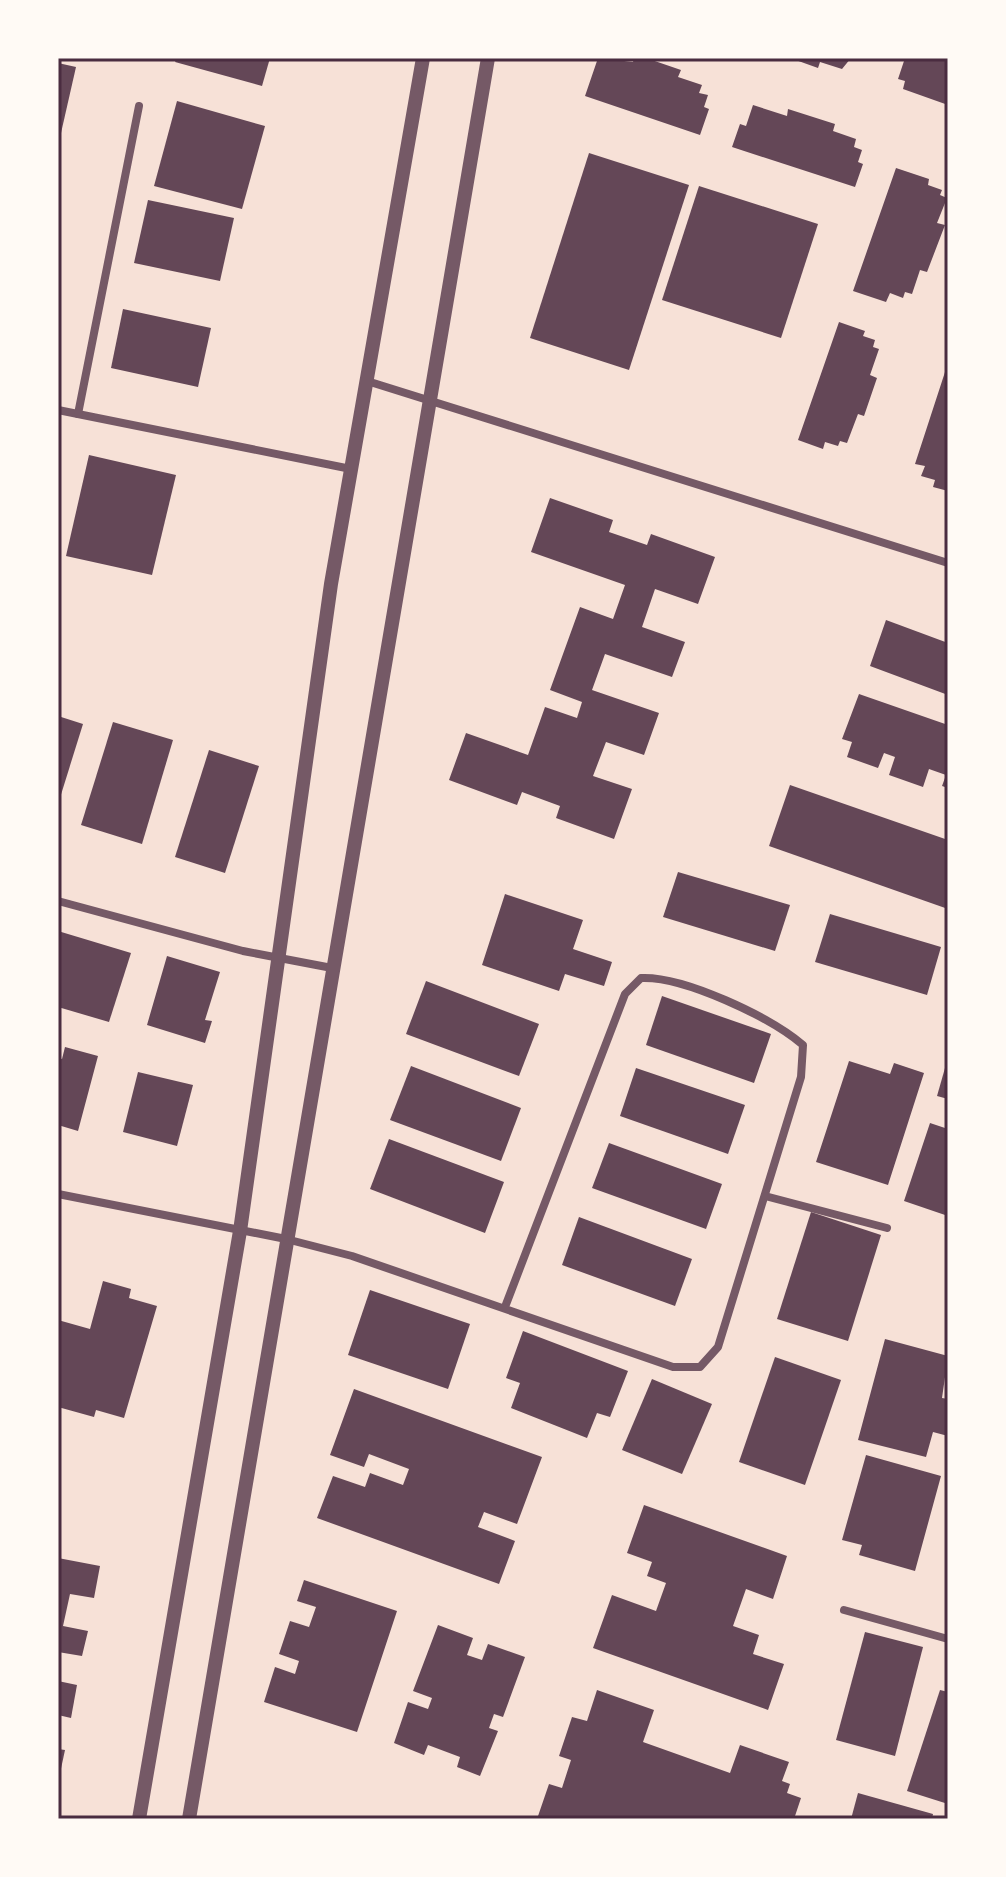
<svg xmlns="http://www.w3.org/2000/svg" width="1006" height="1877" viewBox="0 0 1006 1877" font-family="Lato,sans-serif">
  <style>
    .building { fill: #644757 }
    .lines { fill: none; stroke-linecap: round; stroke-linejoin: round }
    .minor { stroke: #755966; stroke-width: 8 }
    .tertiary { stroke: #755966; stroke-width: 14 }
    .neatline { fill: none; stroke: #4a2c40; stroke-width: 3 }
  </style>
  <rect width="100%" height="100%" fill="#f7e1d7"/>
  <g class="building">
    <polygon points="177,58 270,58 262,86 175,62"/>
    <polygon points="598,58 633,62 634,58 646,58 681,70 678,77 702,85 699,93 708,95 704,107 709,109 700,135 585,96"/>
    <polygon points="790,58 851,58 842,69 820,62 818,68"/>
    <polygon points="905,58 948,58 948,105 903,89 905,81 898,79"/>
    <polygon points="58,63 76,67 61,133 58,133"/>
    <polygon points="177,101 265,126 242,209 154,186"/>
    <polygon points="753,105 787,116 788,109 835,124 833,131 856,139 854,147 862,150 858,162 863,164 855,187 732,147 740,124 746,126"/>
    <polygon points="589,153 689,185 629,370 530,338"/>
    <polygon points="896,168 929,179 928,185 942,190 940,195 947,198 937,223 945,225 927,272 920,270 912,294 905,292 903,298 890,293 886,302 853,291"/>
    <polygon points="699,186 818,224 781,338 662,300"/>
    <polygon points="148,200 234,218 220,281 134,263"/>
    <polygon points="123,309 211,328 198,387 111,368"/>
    <polygon points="839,322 865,331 863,336 875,340 873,347 879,349 870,375 877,378 864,416 858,414 847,443 840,441 838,446 825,442 823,449 798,440"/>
    <polygon points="945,372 948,373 948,491 933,487 935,480 921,476 925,466 915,464"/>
    <polygon points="89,455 176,475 152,575 66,556"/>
    <polygon points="550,498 613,520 609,532 647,545 651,534 715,557 698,604 655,589 642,627 685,642 672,677 605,654 592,690 659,713 644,755 606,742 593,776 632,789 614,839 556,818 560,806 522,792 517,805 449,780 466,733 528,755 545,707 577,718 582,702 550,690 580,607 613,619 625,585 531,552"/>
    <polygon points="886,620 948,643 948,695 870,666"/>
    <polygon points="859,694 948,725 948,788 942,786 946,775 929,769 923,787 889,775 895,757 884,753 878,768 847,757 852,742 842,739"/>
    <polygon points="58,716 83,724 59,801 58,801"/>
    <polygon points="113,722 173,740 142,844 81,825"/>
    <polygon points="209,750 259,766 225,873 175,857"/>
    <polygon points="790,785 948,840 948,909 769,846"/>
    <polygon points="678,872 790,905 775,951 663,917"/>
    <polygon points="505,894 583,920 573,949 612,962 604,986 565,974 559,991 482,965"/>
    <polygon points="830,914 941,947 927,995 815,962"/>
    <polygon points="58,931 131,953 109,1022 58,1007"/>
    <polygon points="167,956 220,972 205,1020 212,1021 205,1043 147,1025"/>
    <polygon points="426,981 539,1024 519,1076 406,1034"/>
    <polygon points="662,996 771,1034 754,1083 646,1045"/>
    <polygon points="65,1047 98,1056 78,1131 58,1125 58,1058 62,1059"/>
    <polygon points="849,1061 890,1074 894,1063 924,1073 888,1185 816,1162"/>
    <polygon points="947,1061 948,1061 948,1099 937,1096"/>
    <polygon points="411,1066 521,1108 501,1161 390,1120"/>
    <polygon points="636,1068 745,1105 728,1154 620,1116"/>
    <polygon points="138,1072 193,1085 177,1146 123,1132"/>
    <polygon points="930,1123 948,1129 948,1216 904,1201"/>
    <polygon points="389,1139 504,1182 485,1233 370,1189"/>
    <polygon points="609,1143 722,1184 706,1229 592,1188"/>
    <polygon points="811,1212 881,1235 848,1341 777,1319"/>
    <polygon points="579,1217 692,1259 675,1306 562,1265"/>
    <polygon points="103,1281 131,1289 129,1298 157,1306 124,1418 96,1410 94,1417 58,1407 58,1320 90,1329"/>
    <polygon points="370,1290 470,1324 448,1389 348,1355"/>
    <polygon points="523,1331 628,1371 610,1417 597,1413 587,1438 511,1408 520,1383 506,1378"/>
    <polygon points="885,1339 948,1356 942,1398 948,1399 948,1436 933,1432 926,1457 858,1440"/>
    <polygon points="775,1357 841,1380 805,1485 739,1462"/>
    <polygon points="652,1379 712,1404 682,1474 622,1450"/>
    <polygon points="354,1389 542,1457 517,1524 484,1512 478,1527 515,1541 499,1584 317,1518 333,1476 365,1487 370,1473 403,1485 409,1469 369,1454 364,1467 330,1455"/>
    <polygon points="866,1455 941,1476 915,1571 859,1555 862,1545 842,1540"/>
    <polygon points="644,1505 787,1556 773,1599 746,1589 733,1626 759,1635 753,1654 784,1664 768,1710 593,1648 612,1595 656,1611 666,1583 647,1576 652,1562 627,1553"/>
    <polygon points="58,1558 100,1566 94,1598 70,1594 63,1626 88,1631 82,1656 58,1652"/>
    <polygon points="304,1580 397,1611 357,1732 264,1702 275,1667 295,1674 299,1661 279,1654 290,1621 309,1627 316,1607 297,1601"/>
    <polygon points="438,1625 473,1638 467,1655 482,1660 488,1644 525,1657 503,1717 494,1714 489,1728 498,1731 480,1776 457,1767 460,1757 428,1745 424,1755 394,1743 408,1702 428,1709 432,1698 413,1691"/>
    <polygon points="865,1632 923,1647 895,1756 836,1740"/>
    <polygon points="58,1681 77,1685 71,1718 58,1715"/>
    <polygon points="597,1690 654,1710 643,1742 730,1773 740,1745 789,1762 782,1781 790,1784 787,1793 801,1798 794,1819 537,1819 549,1784 562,1788 571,1760 559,1756 572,1717 587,1721"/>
    <polygon points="940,1690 948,1692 948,1804 907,1791"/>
    <polygon points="58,1749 65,1750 59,1778 58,1778"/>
    <polygon points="858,1793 933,1814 932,1819 851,1819"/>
  </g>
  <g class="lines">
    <g class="minor">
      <polyline points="367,381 948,563"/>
      <polyline points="58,410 351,469"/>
      <polyline points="78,414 139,106"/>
      <polyline points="58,901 243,951 332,968"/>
      <path d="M58,1194L286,1239L352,1256L673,1367H700L718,1347L801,1077L803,1045C770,1017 684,976 641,978L625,994L505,1307"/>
      <polyline points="765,1196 887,1228"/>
      <polyline points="844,1610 948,1639"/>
    </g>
    <g class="tertiary">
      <polyline points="139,1819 240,1231 331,584 423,58"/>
      <polyline points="189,1819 488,58"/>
    </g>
  </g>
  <rect width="1006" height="1877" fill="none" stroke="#fffaf5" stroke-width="120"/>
  <rect x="60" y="60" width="886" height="1757" class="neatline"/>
</svg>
